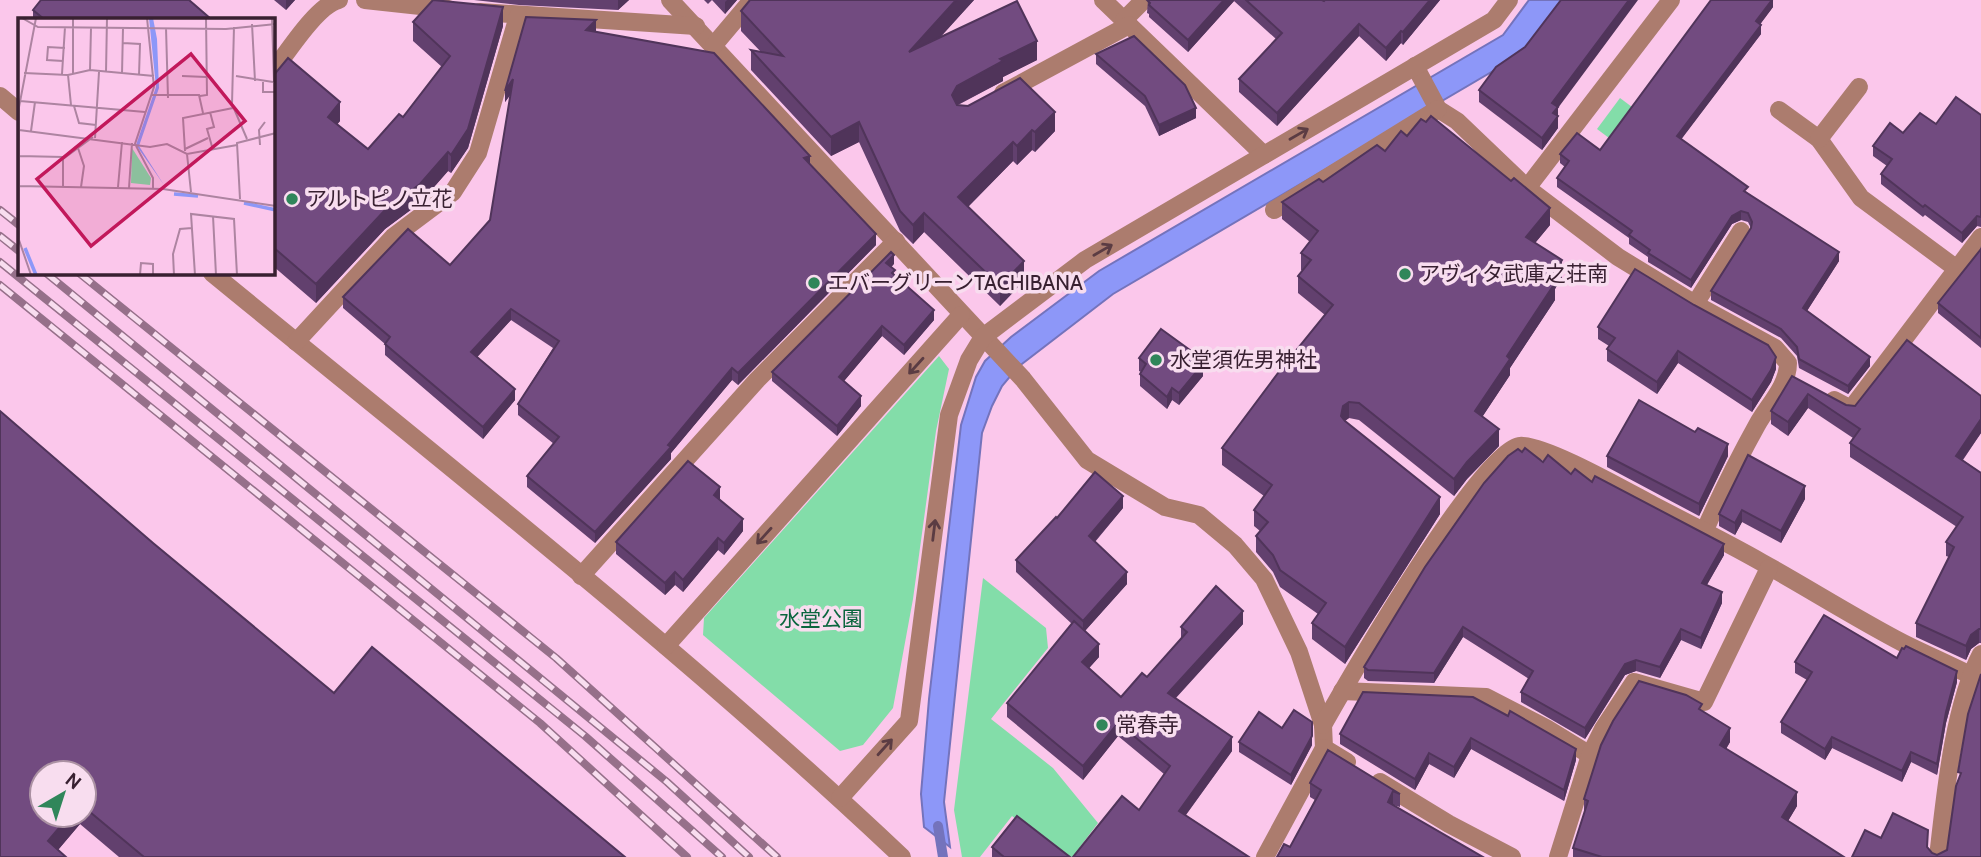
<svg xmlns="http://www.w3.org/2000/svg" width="1981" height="857" viewBox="0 0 1981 857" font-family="Cabin,'Noto Sans JP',sans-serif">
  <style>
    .green { fill: #83dda9 }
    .water { fill: #8d97f8; stroke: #7473bc; stroke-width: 2 }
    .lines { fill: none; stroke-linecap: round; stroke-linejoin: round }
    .stream { stroke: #7473bc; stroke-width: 10 }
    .minor { stroke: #ac7c6e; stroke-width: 18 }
    .rail-casing { stroke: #96708a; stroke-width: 8 }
    .rail { stroke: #f8ddef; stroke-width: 5; stroke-dasharray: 16; stroke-linecap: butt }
    .wall { fill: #62406e; fill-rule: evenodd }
    .shaded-wall { fill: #50345a }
    .building { fill: #724b80; stroke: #50345a; stroke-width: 2 }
    .oneway { stroke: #5b3c43 }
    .poi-dot { fill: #30865a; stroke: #f8ddef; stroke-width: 2.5 }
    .labels { text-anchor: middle; stroke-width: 7; stroke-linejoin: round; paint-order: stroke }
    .poi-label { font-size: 21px; fill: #382031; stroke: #f8ddef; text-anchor: start }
    .park-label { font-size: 21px; fill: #0a663e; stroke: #f8ddef }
    .inset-river { fill: none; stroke: #8d97f8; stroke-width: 3.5 }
    .inset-road { fill: none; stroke: #ad84a1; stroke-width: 2 }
    .view { fill: #c2185b; fill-opacity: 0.15; stroke: #c2185b; stroke-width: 3.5 }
    .inset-edge { fill: none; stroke: #382031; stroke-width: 3.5 }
  </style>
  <rect width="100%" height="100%" fill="#fbc7eb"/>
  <g class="green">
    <polygon points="1620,98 1684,146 1661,177 1597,129"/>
    <polygon points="939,356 949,369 936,431 913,599 893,708 863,745 840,751 703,635 704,618"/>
    <polygon points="983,578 1046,628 1048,648 991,719 1053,768 1098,823 1080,847 1090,857 1065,857 1012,816 980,857 962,857 954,810"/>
  </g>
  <polygon class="water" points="1529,0 1562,0 1522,54 1113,294 1018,367 1002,386 992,406 982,433 944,802 950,847 924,827 921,794 929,699 961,425 976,377 985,361 1011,337 1099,271 1503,35"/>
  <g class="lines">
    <polyline class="stream" points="938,826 943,857"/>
    <g class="minor">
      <polyline points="365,0 448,9"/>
      <polyline points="670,0 1023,379 1087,460 1165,507 1199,515 1235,545 1264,579 1299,652 1323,725 1324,748 1347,762"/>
      <polyline points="1103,0 1264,155"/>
      <polyline points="480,12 696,26"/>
      <polyline points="1124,20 1144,0"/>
      <polyline points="714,45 752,0"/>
      <path d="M1415,66L1438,109L1457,121L1527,188L1618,257L1700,307L1775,348L1788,363C1788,386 1768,405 1757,425C1738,459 1720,496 1704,532"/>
      <path d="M273,71C287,53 317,5 339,0"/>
      <polyline points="1003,93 1129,25"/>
      <polyline points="0,96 19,112"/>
      <polyline points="1779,110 1819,139 1861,198 1957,269"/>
      <polyline points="1819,139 1859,87"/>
      <polyline points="1527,188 1671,0"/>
      <polyline points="1274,210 1438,109"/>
      <path d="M212,273C445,464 683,650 902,857"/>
      <polyline points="1695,304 1741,231"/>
      <polyline points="296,342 393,237 453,192 478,153 518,16"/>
      <polyline points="1834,400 1851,409 1981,237"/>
      <polyline points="581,576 757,380 896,241"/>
      <polyline points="666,646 961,315"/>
      <polyline points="1342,691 1486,697 1546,728 1590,755"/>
      <path d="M1323,725C1348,681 1479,453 1519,446C1541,442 1630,493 1653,505C1689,524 1726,542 1761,562C1808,588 1855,618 1903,643C1925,654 1948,664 1970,675"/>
      <polyline points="1380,782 1449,824 1512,857"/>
      <polyline points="840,798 909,721 949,415 969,360 983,337 1085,260 1494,20 1509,0"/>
      <polyline points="1265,857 1324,748"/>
      <polyline points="1558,857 1590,755 1603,729 1634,682 1704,702 1769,568"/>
      <path d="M1938,857C1945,797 1953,707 1981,654"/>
    </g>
    <g class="rail-casing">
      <g id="rail">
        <polyline points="0,210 19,225"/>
        <polyline points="0,236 19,251"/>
        <polyline points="0,262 585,736 722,857"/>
        <polyline points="46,273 667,782 749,857"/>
        <polyline points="79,273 556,658 777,857"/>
        <polyline points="0,285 540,723 687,857"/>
      </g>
    </g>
    <use href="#rail" class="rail"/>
  </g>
  <g class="wall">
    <polygon points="274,0 295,0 286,10"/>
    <polygon points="474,0 629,0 618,10 519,5"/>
    <polygon points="704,0 737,0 725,14 712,0 708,4"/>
    <polygon points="974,0 940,37 1037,60 1003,77 1003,81 958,105 1055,131 1035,152 1032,150 1017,165 1013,161 968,207 1024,281 1000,306 924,232 913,244 900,231 859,142 831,156 751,70 751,50 761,52 741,31 741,11 767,1"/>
    <polygon points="1148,0 1322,0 1324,1 1440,0 1403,45 1401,43 1386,61 1359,36 1277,126 1239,92 1239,79 1276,39 1234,1 1188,52 1149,17 1149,14 1147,13"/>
    <polygon points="1773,0 1773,7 1760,24 1761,34 1681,139 1748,193 1839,261 1807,311 1870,366 1848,394 1799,368 1797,356 1781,338 1711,300 1711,291 1751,228 1748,222 1741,220 1732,224 1691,288 1648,262 1648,257 1629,244 1629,238 1557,187 1557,178 1565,167 1560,163 1560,154 1600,150"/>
    <polygon points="33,10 211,19 33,19"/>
    <polygon points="413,22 503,26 468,148 451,173 448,171 420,203 385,229 316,303 273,266 273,76 340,121 337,124 368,149 403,117 442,67 413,41"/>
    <polygon points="596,32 810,164 876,245 738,385 732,380 671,453 671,459 595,543 527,487 527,476 554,444 518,415 518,404 553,348 511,320 477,357 515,400 483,439 385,355 385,344 343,308 343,297 450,265 490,220 511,94 505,102 505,91"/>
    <polygon points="1096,54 1196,118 1159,136 1145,106 1096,64"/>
    <polygon points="1479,90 1558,108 1558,128 1542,150 1479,102"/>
    <polygon points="1981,115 1981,227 1977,226 1962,243 1925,215 1923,217 1881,184 1881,174 1887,166 1873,156 1873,146 1903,133"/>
    <polygon points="1407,136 1550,225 1535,243 1562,277 1555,289 1555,300 1510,368 1510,375 1482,417 1499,446 1467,479 1454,496 1359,420 1349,418 1345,421 1440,514 1345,664 1312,639 1312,623 1318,614 1280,587 1273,572 1256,552 1256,536 1260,531 1254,526 1254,510 1264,496 1222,465 1222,448 1325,315 1298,293 1298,276 1303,271 1301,270 1301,253 1310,242 1282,219 1282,202 1385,151"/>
    <polygon points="1981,246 1981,348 1938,313 1938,303 1980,250"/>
    <polygon points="894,264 891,267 895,276 934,320 904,355 882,336 844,381 861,406 837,436 772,381 772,372"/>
    <polygon points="1598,327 1776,369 1771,382 1752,412 1678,363 1657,394 1607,361 1607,349 1609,346 1598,339"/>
    <polygon points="1139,358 1194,358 1203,376 1179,405 1172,400 1167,409 1140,386 1140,374 1141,372 1139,371"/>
    <polygon points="1792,376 1846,405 1855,406 1981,396 1981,433 1963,460 1981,473 1981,643 1979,643 1971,649 1966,660 1916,637 1916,623 1949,557 1946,556 1946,542 1957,527 1850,457 1850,443 1853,438 1808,408 1788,436 1771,424 1771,411"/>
    <polygon points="1695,432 1728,456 1699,516 1607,467 1607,456"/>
    <polygon points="1522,452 1543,462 1571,474 1724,555 1707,585 1722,603 1701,649 1681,640 1660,678 1636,671 1625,675 1585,739 1521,702 1521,692 1529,679 1463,637 1434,683 1368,681 1364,678 1364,667"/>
    <polygon points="1805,499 1781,543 1742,522 1735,535 1719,526 1719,514"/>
    <polygon points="720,500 743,531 724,555 718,550 683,592 675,585 665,595 616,554 616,542"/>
    <polygon points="1123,508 1095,542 1127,584 1085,631 1099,657 1089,668 1121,697 1147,677 1181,639 1181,627 1243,624 1176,698 1232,751 1186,815 1139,810 1164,774 1118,736 1083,780 1007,717 1007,703 1072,624 1016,572 1016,560 1057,518"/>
    <path d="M153,543L334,693L625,857H119L80,824L58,850L0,857ZM84,773V815H42Z"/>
    <polygon points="1897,658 1957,682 1946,723 1937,775 1911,762 1902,782 1832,748 1825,760 1781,733 1781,722 1807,680 1795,673 1795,662"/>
    <polygon points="1473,697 1576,760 1564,801 1471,749 1454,778 1429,764 1415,790 1340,744 1340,734"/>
    <polygon points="1702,711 1730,742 1726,749 1797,806 1788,821 1844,857 1573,857 1573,848 1584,813 1584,799"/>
    <polygon points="1282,728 1312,745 1291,785 1239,752 1239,742"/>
    <polygon points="1328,750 1400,794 1400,807 1393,805 1290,847 1315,800 1310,797 1310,783"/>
    <polygon points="992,847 1070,857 992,857"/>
  </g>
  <g class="shaded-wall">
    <polygon points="286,0 295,0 286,10"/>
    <polygon points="618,0 629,0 618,10"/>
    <polygon points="727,0 737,0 725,14 725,2"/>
    <polygon points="956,0 974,0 909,72 909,52"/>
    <polygon points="1224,0 1234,0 1234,1 1188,52 1188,40"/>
    <polygon points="1430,0 1440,0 1403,45 1403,32"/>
    <polygon points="1629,0 1638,0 1558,108 1558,128 1542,150 1542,138 1552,103"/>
    <polygon points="1772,0 1773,0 1773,7 1756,30 1756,21"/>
    <polygon points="503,7 503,26 468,148 451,173 451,155"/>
    <polygon points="596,20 596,32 586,30"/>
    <polygon points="1359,24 1359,36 1277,126 1277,113"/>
    <polygon points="1761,25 1761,34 1677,145 1677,136"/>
    <polygon points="1401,31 1401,43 1386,61 1386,48"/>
    <polygon points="1037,41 1037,60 1003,77 1003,81 957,105 952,95 957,86 1000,59"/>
    <polygon points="513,79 513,91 505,102 505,91"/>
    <polygon points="340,102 340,121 328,136 328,117"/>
    <polygon points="1196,108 1196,118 1159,136 1159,125"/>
    <polygon points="1055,112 1055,131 1035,152 1035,132"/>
    <polygon points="859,122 859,142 831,156 831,137"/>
    <polygon points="1032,130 1032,150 1017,165 1017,146"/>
    <polygon points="1013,142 1013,161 958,217 958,197"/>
    <polygon points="448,152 448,171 420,203 385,229 316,303 316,284 385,210"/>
    <polygon points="810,156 810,167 804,158"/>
    <polygon points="1550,208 1550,225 1526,254 1526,237"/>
    <polygon points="1741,211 1741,220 1732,224 1691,288 1691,280 1732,216"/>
    <polygon points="924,213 924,232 913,244 913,225"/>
    <polygon points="1977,216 1977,226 1962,243 1962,233"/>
    <polygon points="876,234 876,245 738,385 738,373"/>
    <polygon points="1839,252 1839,261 1803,317 1803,308"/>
    <polygon points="894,255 894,264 886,273 886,263"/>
    <polygon points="1562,260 1562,277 1555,289 1555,300 1510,368 1510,375 1475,428 1475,411 1549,280"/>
    <polygon points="1024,261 1024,281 1000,306 1000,286"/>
    <polygon points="511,309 511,320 471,364 471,352"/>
    <polygon points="934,310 934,320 904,355 904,345"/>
    <polygon points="882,326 882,336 839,387 839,377"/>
    <polygon points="1678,351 1678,363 1657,394 1657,382"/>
    <polygon points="1776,357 1776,369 1771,382 1752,412 1752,400"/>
    <polygon points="1870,357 1870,366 1848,394 1848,386"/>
    <polygon points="1203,364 1203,376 1179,405 1179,393"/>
    <polygon points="732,368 732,380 671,453 671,459 595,543 595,532"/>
    <polygon points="1172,388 1172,400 1167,409 1167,397"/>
    <polygon points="515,389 515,400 483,439 483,427"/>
    <polygon points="1808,394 1808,408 1788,436 1788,422"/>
    <polygon points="861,396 861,406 837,436 837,426"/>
    <polygon points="1349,402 1349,418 1343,422 1341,416 1343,406"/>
    <polygon points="1981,419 1981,433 1956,469 1956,456"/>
    <polygon points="1499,429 1499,446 1467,479 1454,496 1454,479 1467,462"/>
    <polygon points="1728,444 1728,456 1699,516 1699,504"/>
    <polygon points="1805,486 1805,499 1781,543 1781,531"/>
    <polygon points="720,487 720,500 714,495"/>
    <polygon points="1123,496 1123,508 1089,548 1089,536"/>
    <polygon points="1440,497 1440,514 1345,664 1345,647"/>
    <polygon points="1742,510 1742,522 1735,535 1735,523"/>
    <polygon points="743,519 743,531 724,555 724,543"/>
    <polygon points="718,538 718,550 683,592 683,580"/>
    <polygon points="1724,544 1724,555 1702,593 1702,583"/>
    <polygon points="675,572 675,585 665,595 665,583"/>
    <polygon points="1127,572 1127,584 1083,633 1083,621"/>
    <polygon points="1722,592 1722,603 1701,649 1701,638"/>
    <polygon points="1243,611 1243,624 1168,706 1168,693"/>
    <polygon points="1463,627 1463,637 1434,683 1434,673"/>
    <polygon points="1681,629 1681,640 1660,678 1660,667"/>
    <polygon points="1979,629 1979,643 1971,649 1966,660 1966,646 1971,635"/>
    <polygon points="1099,644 1099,657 1082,676 1082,662"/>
    <polygon points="1636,660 1636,671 1625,675 1585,739 1585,728 1625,664"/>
    <polygon points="1957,671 1957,682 1946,723 1937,775 1937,764 1946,712"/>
    <polygon points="1118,723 1118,736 1083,780 1083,766"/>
    <polygon points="1730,728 1730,742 1720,759 1720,745"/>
    <polygon points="1312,736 1312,745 1291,785 1291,775"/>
    <polygon points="1232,737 1232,751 1179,824 1179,811"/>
    <polygon points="1832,737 1832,748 1825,760 1825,749"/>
    <polygon points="1471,738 1471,749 1454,778 1454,767"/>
    <polygon points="1576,749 1576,760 1564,801 1564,790"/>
    <polygon points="1911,752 1911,762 1902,782 1902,771"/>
    <polygon points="1429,753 1429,764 1415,790 1415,779"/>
    <polygon points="1393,791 1393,805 1388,802"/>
    <polygon points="1797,792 1797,806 1782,831 1782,817"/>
    <polygon points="70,815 80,815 80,824 52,857 48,841"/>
  </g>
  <g class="building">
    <polygon points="41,0 189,0 211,19 44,19 33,10"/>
    <polygon points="433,0 503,7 468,129 451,155 448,152 420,184 385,210 316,284 273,247 273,76 288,58 340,102 328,117 368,149 399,114 403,117 450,56 413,22"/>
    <polygon points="750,0 956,0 909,52 1017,1 1037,41 1000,59 1003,61 957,86 952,95 957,105 968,106 1020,78 1055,112 1035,132 1032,130 1017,146 1013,142 958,197 1024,261 1000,286 924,213 913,225 900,211 859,122 831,137 751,50 783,56 741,11"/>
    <polygon points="1147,0 1224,0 1188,40 1149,5 1150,3"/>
    <polygon points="1246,0 1322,0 1324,1 1325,0 1430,0 1403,32 1401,31 1386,48 1359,24 1277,113 1239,79 1282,33"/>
    <polygon points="1561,0 1629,0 1552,103 1558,107 1553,113 1558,116 1542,138 1479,90 1496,67 1525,47"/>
    <polygon points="1711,0 1772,0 1756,21 1761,25 1677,136 1748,187 1744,191 1839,252 1803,308 1870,357 1848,386 1799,359 1797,347 1781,329 1711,291 1751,228 1752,222 1748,213 1741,211 1732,216 1691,280 1648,253 1650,250 1629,235 1632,231 1557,178 1569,161 1560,154 1577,133 1600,150"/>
    <polygon points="526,17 596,20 586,30 714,53 810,156 804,158 876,234 738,373 732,368 668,445 671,447 595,532 527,476 559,437 518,404 559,341 511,309 471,352 515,389 483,427 385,344 390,337 343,297 408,229 450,265 490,220 513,79 505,91"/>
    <polygon points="1134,36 1185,85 1196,108 1159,125 1145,96 1096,54"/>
    <polygon points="1956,97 1981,115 1981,217 1977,216 1962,233 1925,205 1923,207 1881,174 1892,159 1873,146 1890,123 1903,133 1920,113 1936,124"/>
    <polygon points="1431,116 1511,181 1514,178 1550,208 1526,237 1562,260 1549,280 1555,283 1507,356 1510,359 1475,411 1499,429 1467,462 1454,479 1359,403 1349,402 1343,406 1341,416 1345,421 1440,497 1345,647 1312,623 1326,603 1280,570 1273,555 1256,536 1268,522 1254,510 1272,485 1222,448 1281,369 1333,305 1298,276 1311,260 1301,253 1318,231 1282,202 1319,179 1323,182 1377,145 1385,151 1401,131 1407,136 1421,119 1426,122"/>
    <polygon points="1981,249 1981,338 1938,303"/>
    <polygon points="891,252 894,255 886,263 895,270 892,273 934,310 904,345 882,326 839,377 861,396 837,426 772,372"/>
    <polygon points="1635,269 1694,305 1768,345 1776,357 1771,370 1752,400 1678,351 1657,382 1607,349 1615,338 1598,327"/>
    <polygon points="1161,329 1194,353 1192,356 1203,364 1179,393 1172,388 1167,397 1140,374 1146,364 1139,358"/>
    <polygon points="1907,340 1981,396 1981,419 1956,456 1981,473 1981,629 1979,629 1971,635 1966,646 1916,623 1954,547 1946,542 1963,517 1850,443 1860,429 1808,394 1788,422 1771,411 1792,376 1846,405 1855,406"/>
    <polygon points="1639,400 1695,432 1698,428 1728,444 1699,504 1607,456"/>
    <polygon points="0,411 153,543 334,693 372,647 625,857 144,857 84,807 84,773 42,773 42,815 70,815 48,841 66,857 0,857"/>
    <polygon points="1525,448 1543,462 1548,455 1571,474 1575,469 1592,482 1595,476 1724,544 1702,583 1722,592 1701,638 1681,629 1660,667 1636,660 1625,664 1585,728 1521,692 1533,671 1463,627 1434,673 1368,670 1364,667 1425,567 1484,483 1508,456 1518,449 1522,452"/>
    <polygon points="1748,455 1805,486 1781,531 1742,510 1735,523 1719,514"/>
    <polygon points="688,461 720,487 714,495 743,519 724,543 718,538 683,580 675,572 665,583 616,542"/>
    <polygon points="1095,472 1123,496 1089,536 1127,572 1083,621 1016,560 1056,517 1057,518"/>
    <polygon points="1216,586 1243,611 1168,693 1232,737 1179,811 1249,857 1073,857 1122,796 1139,810 1170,766 1118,723 1083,766 1007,703 1074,621 1099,644 1082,662 1121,697 1142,673 1147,677 1187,632 1181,627"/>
    <polygon points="1824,615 1897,658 1902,648 1904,649 1906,646 1957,671 1946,712 1937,764 1911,752 1902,771 1832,737 1825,749 1781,722 1812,672 1795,662"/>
    <polygon points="1981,674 1981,857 1852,857 1865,830 1881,838 1893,813 1928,830 1927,847 1932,853 1937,855 1947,850 1956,786 1961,773 1958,772 1968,714"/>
    <polygon points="1639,681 1686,695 1702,704 1699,709 1730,728 1720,745 1797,792 1782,817 1844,857 1602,857 1573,848 1588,801 1584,799 1601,745 1613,721"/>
    <polygon points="1363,692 1473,697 1508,716 1510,711 1576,749 1564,790 1471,738 1454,767 1429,753 1415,779 1340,734"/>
    <polygon points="1294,710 1312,722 1312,736 1291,775 1239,742 1259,712 1282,728"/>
    <polygon points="1328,750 1400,794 1393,791 1388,802 1483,857 1277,857 1284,844 1290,847 1321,790 1310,783"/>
    <polygon points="1017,816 1070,857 1004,857 992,847"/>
  </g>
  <defs><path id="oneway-shaft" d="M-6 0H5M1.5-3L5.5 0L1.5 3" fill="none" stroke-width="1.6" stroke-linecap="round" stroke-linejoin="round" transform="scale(1.75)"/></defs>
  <g class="oneway">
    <use href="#oneway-shaft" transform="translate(1299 134) rotate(-30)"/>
    <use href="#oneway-shaft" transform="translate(1103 250) rotate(-30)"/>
    <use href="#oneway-shaft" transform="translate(916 366) rotate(132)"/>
    <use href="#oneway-shaft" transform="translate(934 530) rotate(-83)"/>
    <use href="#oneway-shaft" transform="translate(764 536) rotate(132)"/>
    <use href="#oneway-shaft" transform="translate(885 747) rotate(-48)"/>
  </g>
  <g class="poi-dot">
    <circle cx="292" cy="199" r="7"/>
    <circle cx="1405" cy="274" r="7"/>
    <circle cx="814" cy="283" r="7"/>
    <circle cx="1156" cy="360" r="7"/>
    <circle cx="1102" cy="725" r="7"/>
  </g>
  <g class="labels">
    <g class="poi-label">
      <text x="306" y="206">アルトピノ立花</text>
      <text x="1419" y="281">アヴィタ武庫之荘南</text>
      <text x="828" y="290">エバーグリーンTACHIBANA</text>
      <text x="1170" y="367">水堂須佐男神社</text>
      <text x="1116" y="732">常春寺</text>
    </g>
    <g class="park-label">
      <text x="821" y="626">水堂公園</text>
    </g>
  </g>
  <g transform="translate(18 18)">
    <rect width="257" height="257" fill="#fbc7eb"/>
    <path d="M114,130L133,160L132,167L113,165Z" fill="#83dda9"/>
    <path d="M131,0H135L139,21L141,70L121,128L146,167L118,127L138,69Z" fill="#8d97f8"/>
    <path class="inset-river" d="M156,176L180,178M226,185L258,192M7,230L18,257"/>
    <path class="inset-road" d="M4,0L20,9L208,11L258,6M55,0V56M129,0L136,69L117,126L135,160V171M254,0L256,64M234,6L237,63M216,9L214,86L229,121M148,10L150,80M105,25L122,26L121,57M45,43L29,42L30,29L47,30M72,52L73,10M88,54L89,0M6,55L50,57L72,52L136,58M44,56L47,9M104,56L105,10M50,57L53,87M164,58L188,59M218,58L255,64M245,64V74H258M133,77H181L185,95M182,78L189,77L188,0M2,83L127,94M56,88L61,105L78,107M192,94L196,109L189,111L195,132M1,112L132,129L149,126L169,136L219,127M13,113L17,84M77,120L81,54M242,127L241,112L247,104M60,130L66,148L63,169M167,131L190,120M167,133L165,100L215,90M169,136L173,174M1,138L45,139M1,168L145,171L258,188M45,169V141L75,119M100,169L104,124M111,170L114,125M222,181L219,125L258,115M195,198L198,257M13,257L1,222V89L18,0M122,257L123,245L135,246V257M156,257L155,236L162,211L174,210M177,257L173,196L216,201L219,257"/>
    <path class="view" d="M173,36L227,103L73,228L19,161Z"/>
    <rect width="257" height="257" class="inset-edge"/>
  </g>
  <g transform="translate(63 794) rotate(39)"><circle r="33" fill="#f8ddef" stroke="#ab91a3" stroke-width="2"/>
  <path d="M0-5L12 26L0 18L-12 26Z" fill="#30865a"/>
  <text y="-10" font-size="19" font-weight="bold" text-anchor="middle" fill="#382031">N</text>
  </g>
</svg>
